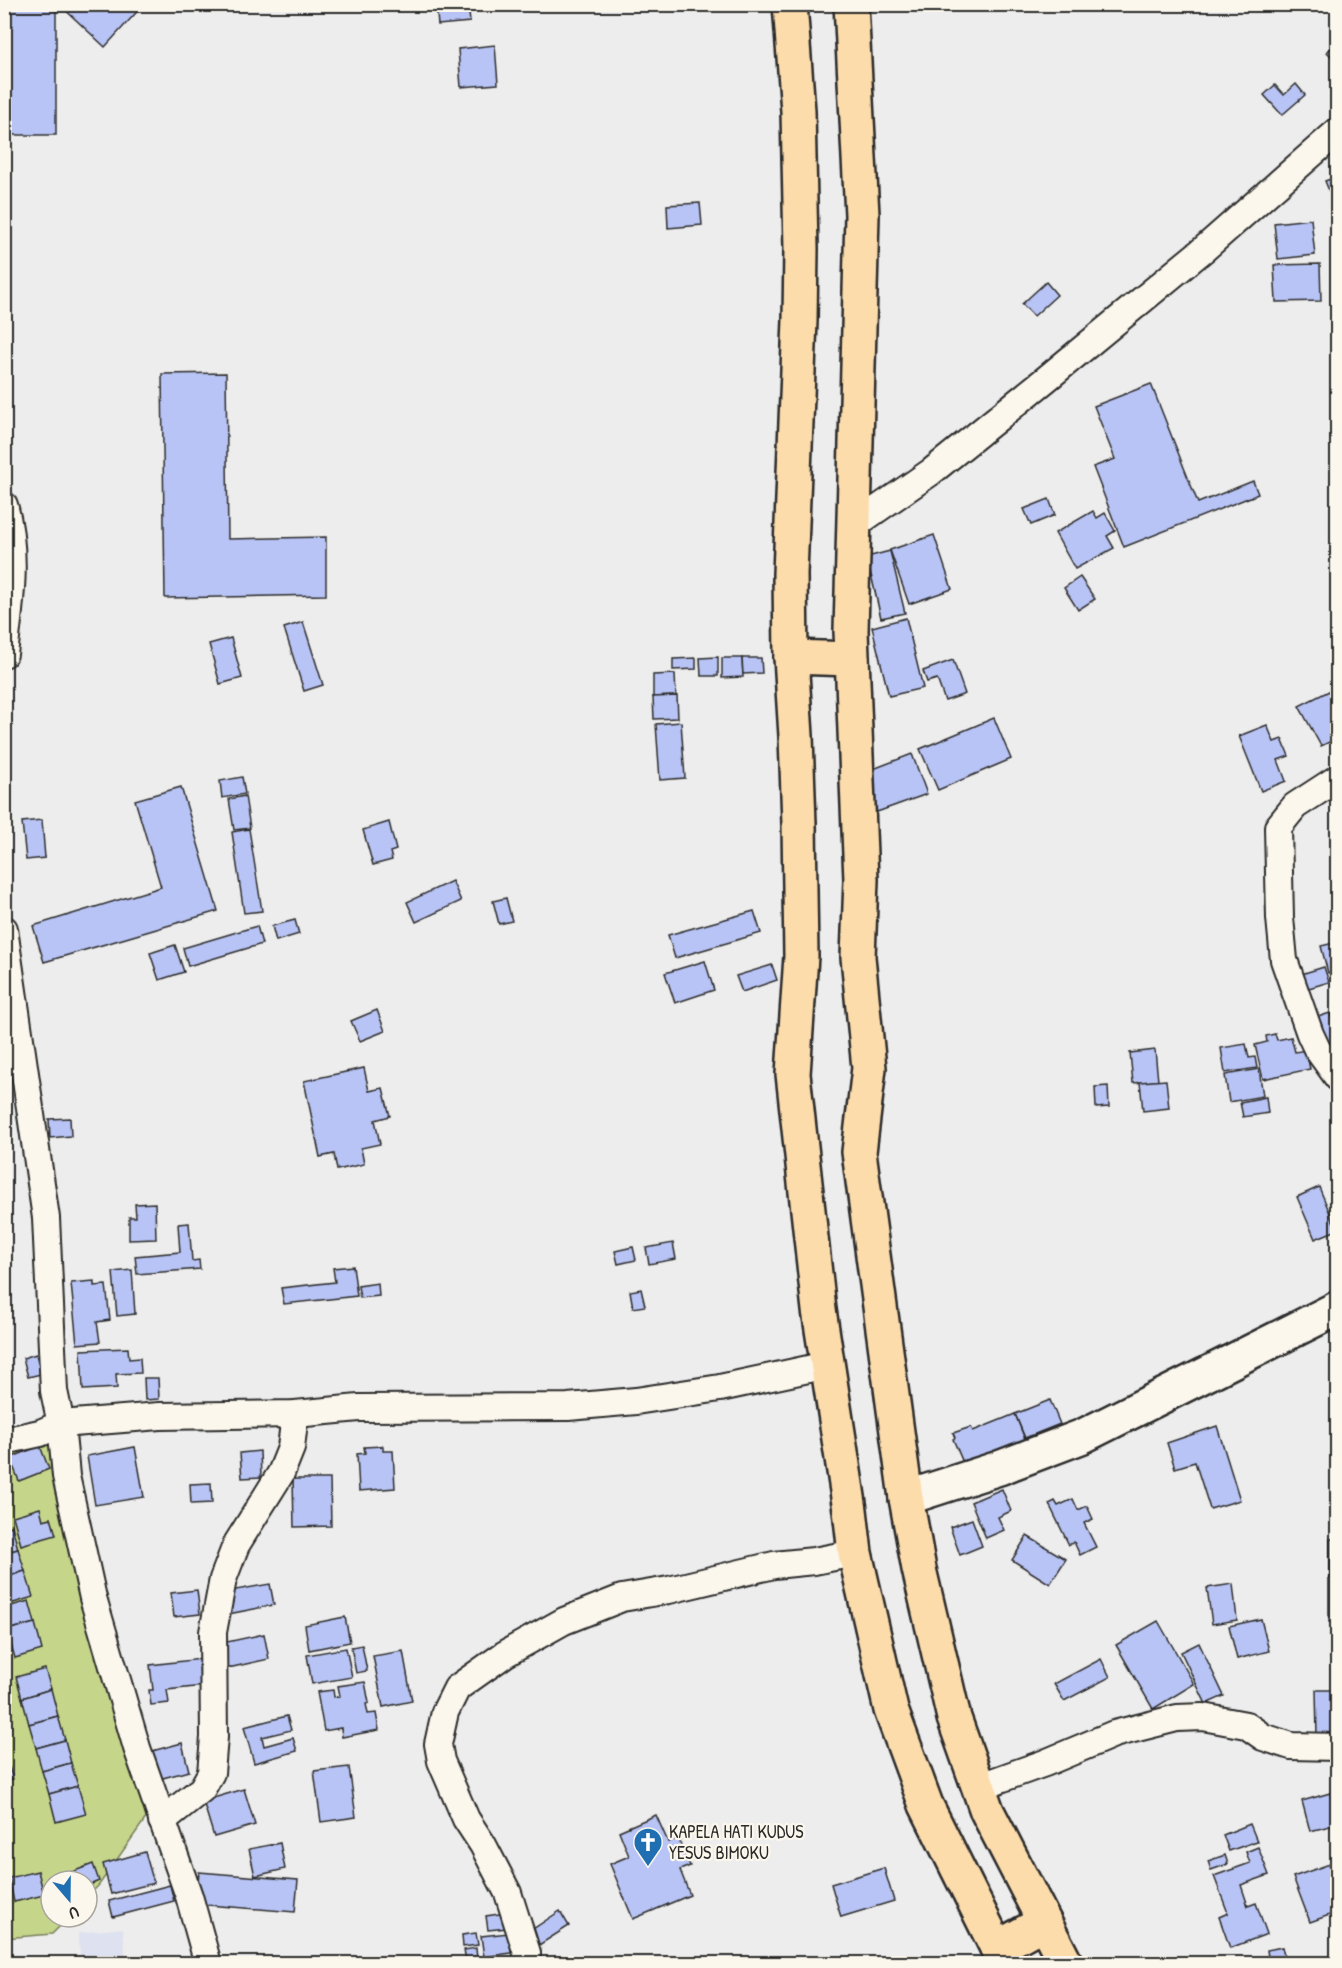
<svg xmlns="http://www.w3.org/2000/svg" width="1342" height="1968" viewBox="0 0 1342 1968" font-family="'Patrick Hand',sans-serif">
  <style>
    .built { fill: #dee1f0 }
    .green { fill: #c5d68b; stroke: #78805b; stroke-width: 1.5 }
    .building { fill: #b8c4f5; stroke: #2b2b2b; stroke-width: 1.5 }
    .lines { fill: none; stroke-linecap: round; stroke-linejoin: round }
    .street-casing { stroke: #2b2b2b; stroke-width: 30 }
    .secondary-casing { stroke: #2b2b2b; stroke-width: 38 }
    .highway-casing { stroke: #2b2b2b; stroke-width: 38 }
    .street { stroke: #fbf7ec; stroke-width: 26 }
    .secondary { stroke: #fbf7ec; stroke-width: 33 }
    .highway { stroke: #fddcac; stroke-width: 33 }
    .labels { text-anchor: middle; stroke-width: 4.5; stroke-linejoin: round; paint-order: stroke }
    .poi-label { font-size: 18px; fill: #2b2b2b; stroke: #fbf7ec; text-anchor: start }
  </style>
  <rect width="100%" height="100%" fill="#eeedee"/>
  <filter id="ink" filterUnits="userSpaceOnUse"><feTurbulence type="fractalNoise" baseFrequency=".0167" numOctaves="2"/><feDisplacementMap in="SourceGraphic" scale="12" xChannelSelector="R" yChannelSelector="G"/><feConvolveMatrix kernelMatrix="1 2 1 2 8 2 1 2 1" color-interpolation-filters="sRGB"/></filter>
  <g filter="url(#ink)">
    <polygon class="built" points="123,1928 126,1963 81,1963 78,1933"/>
    <polygon class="green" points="57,1432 111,1687 146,1818 99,1885 87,1897 87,1881 51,1881 51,1917 69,1917 52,1934 5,1938 5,1457 36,1436"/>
    <g class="building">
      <rect x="4" y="4" width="52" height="131"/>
      <polygon points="59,4 144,4 105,47"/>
      <polygon points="436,4 468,4 470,22 438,25"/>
      <polygon points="1338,41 1338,63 1327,52"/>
      <polygon points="495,45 498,84 461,87 458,49"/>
      <polygon points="1296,84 1305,95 1282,115 1264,95 1275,85 1284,95"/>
      <polygon points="1338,176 1338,213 1325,181"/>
      <polygon points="700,203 702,225 668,228 667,205"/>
      <polygon points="1311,219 1315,255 1278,259 1274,223"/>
      <polygon points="1320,264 1321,301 1276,302 1274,265"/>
      <polygon points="1046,282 1057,295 1034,316 1022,304"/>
      <polygon points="226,373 228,539 326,537 326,595 165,598 162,374"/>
      <polygon points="1151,384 1198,503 1253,481 1258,494 1124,547 1093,467 1115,459 1094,406"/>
      <polygon points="1049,499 1055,515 1031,525 1024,509"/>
      <polygon points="1093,511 1097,518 1105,513 1115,531 1107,536 1114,548 1075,569 1055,533"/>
      <polygon points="934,535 952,589 909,604 890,550"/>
      <polygon points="890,551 905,613 881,618 867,557"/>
      <polygon points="1080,577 1095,599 1078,610 1064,588"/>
      <polygon points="906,618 923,688 889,696 872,627"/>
      <polygon points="303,622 323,685 304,691 284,628"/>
      <polygon points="231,638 242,678 220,684 209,644"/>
      <polygon points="718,657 718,676 701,676 700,658"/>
      <polygon points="696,658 696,669 673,670 673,659"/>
      <polygon points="722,658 742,658 743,677 722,678"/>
      <polygon points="742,658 761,658 762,673 743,674"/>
      <polygon points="953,660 965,694 945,701 937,679 927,682 923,671"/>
      <polygon points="675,674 676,696 653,697 653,675"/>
      <polygon points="1331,690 1338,701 1338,738 1321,746 1299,706"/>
      <polygon points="677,696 678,718 654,719 653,697"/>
      <polygon points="994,718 1011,759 938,790 920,749"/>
      <polygon points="681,722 685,778 660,780 656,724"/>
      <polygon points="1267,725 1274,742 1282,739 1289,756 1278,760 1286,781 1261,791 1239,736"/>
      <polygon points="912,754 927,794 877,812 863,773"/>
      <polygon points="242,777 245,794 222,798 220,781"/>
      <polygon points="181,787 218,911 44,962 33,926 161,887 135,800"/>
      <polygon points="245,796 250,828 234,830 229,799"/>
      <polygon points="42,820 45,858 26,860 22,822"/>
      <polygon points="389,822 396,850 390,852 392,860 373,865 363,830"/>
      <polygon points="249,829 262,911 244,913 232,832"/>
      <polygon points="452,881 461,901 416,922 407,902"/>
      <polygon points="506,898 512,921 499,924 493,901"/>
      <polygon points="754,911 761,933 675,958 668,935"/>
      <polygon points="295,920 299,934 276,941 272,926"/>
      <polygon points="257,926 262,944 188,966 183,948"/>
      <polygon points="1338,942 1338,971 1328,973 1321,946"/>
      <polygon points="175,945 184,972 159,980 150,953"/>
      <polygon points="705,961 714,990 675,1003 665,973"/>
      <polygon points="772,965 777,980 742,992 736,976"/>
      <polygon points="1324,967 1329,982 1302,990 1298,975"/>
      <polygon points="377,1010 385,1031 360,1041 351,1021"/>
      <polygon points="1330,1013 1338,1041 1318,1047 1309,1020"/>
      <polygon points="1275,1034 1277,1040 1291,1037 1295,1052 1306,1050 1310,1069 1263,1079 1255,1045 1267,1042 1266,1036"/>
      <polygon points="1246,1044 1249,1058 1255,1057 1257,1068 1225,1073 1221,1048"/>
      <polygon points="1155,1050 1158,1081 1133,1083 1130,1053"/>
      <polygon points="364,1068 369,1091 383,1088 390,1116 375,1120 380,1144 361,1148 364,1164 337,1170 334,1154 320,1157 304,1081"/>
      <polygon points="1259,1069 1263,1096 1229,1102 1225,1075"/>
      <polygon points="1166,1080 1169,1108 1143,1111 1140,1082"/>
      <polygon points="1108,1086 1109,1107 1096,1108 1095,1087"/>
      <polygon points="1266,1097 1268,1113 1243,1117 1240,1102"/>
      <polygon points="70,1118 71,1136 50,1138 49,1119"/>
      <polygon points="1319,1187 1337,1230 1315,1239 1297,1197"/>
      <polygon points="155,1203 156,1239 129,1240 129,1217 136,1217 135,1204"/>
      <polygon points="189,1223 192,1261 199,1260 200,1269 137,1274 135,1256 180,1252 178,1224"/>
      <polygon points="673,1243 676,1259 649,1264 646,1248"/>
      <polygon points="633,1247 636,1260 618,1264 615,1251"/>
      <polygon points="353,1266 357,1296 284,1304 281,1288 335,1282 333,1268"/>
      <polygon points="132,1270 135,1314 117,1316 113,1272"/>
      <polygon points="94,1281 94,1286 106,1285 110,1320 97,1322 100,1342 77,1344 71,1283"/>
      <polygon points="378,1283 379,1296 360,1298 358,1286"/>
      <polygon points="641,1289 645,1306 633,1308 630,1291"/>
      <polygon points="128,1348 129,1359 140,1358 141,1373 116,1374 117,1388 83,1390 81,1350"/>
      <polygon points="36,1354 41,1374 28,1377 23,1358"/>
      <polygon points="144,1378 158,1378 159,1399 145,1400"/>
      <polygon points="1050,1400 1060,1424 1025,1438 1015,1414"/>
      <polygon points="1015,1414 1028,1447 967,1472 953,1439 955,1438 953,1433 971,1427 973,1431"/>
      <polygon points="1217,1426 1240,1500 1210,1509 1195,1462 1175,1468 1167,1443"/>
      <polygon points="40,1446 49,1469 19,1481 10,1458"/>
      <polygon points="383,1446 383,1451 393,1451 395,1488 359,1491 357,1454 365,1453 364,1447"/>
      <polygon points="135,1447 144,1497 95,1505 87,1456"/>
      <polygon points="260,1451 261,1477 242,1478 240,1453"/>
      <polygon points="293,1479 330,1479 331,1526 294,1527"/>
      <polygon points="211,1483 212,1503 191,1504 190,1484"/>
      <polygon points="1002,1489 1011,1511 998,1517 1004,1530 986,1538 971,1502"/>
      <polygon points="1073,1499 1078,1510 1087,1506 1093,1519 1084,1523 1096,1547 1080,1555 1074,1542 1069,1545 1049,1504 1055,1501 1058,1506"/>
      <polygon points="40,1508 43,1520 51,1518 56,1535 21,1545 13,1516"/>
      <polygon points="972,1519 982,1546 960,1555 950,1527"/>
      <polygon points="12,1526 18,1549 4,1553 4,1528"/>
      <polygon points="1027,1536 1066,1559 1050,1584 1012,1560"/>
      <rect x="1330" y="1539" width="8" height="37"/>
      <polygon points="18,1549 25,1571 4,1578 4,1553"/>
      <polygon points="25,1571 33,1597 7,1605 4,1595 4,1578"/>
      <rect x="1329" y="1578" width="9" height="44"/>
      <polygon points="270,1584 274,1605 228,1614 224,1592"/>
      <polygon points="1233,1584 1237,1620 1212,1624 1207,1588"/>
      <polygon points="197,1590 200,1614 174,1617 171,1593"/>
      <polygon points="29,1601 35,1623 7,1630 4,1620 4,1608"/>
      <polygon points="345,1617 350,1642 309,1650 305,1625"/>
      <polygon points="1261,1619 1269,1651 1237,1659 1229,1626"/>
      <polygon points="1158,1621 1194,1684 1153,1709 1116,1645"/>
      <polygon points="35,1623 42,1650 15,1658 7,1630"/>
      <polygon points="264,1634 269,1659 219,1670 213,1645"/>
      <polygon points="1330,1636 1338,1636 1338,1705 1332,1705"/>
      <polygon points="1199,1643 1224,1696 1206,1704 1181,1652"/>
      <polygon points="362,1645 367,1671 356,1673 351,1647"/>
      <polygon points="346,1648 352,1677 312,1684 307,1655"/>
      <polygon points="403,1651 412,1701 383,1707 373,1656"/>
      <polygon points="201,1659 204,1686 167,1690 169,1703 151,1705 149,1690 153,1690 150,1665"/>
      <polygon points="1101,1659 1110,1677 1064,1701 1054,1684"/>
      <polygon points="45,1669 51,1689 22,1698 16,1677"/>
      <polygon points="365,1682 369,1703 366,1704 368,1714 376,1713 379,1730 342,1737 341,1728 324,1731 317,1692 333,1690 334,1697 340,1696 338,1686"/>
      <polygon points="51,1689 58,1716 29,1724 22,1698"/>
      <polygon points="1316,1690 1332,1690 1333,1736 1317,1737"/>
      <polygon points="58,1716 65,1740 36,1748 29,1724"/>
      <polygon points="287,1716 291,1730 262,1737 264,1746 293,1738 297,1751 254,1763 244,1727"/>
      <polygon points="65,1740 71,1763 42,1771 36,1748"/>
      <polygon points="182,1743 189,1771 159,1779 152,1751"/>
      <polygon points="4,1758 6,1758 13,1779 4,1782"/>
      <polygon points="71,1763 78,1786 49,1794 42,1771"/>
      <polygon points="349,1767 356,1817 321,1822 314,1771"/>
      <polygon points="78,1786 86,1814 56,1822 49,1794"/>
      <polygon points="244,1789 255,1825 214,1837 203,1801"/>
      <polygon points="1330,1793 1338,1824 1310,1831 1302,1801"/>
      <polygon points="656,1815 668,1842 678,1838 690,1866 680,1870 690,1895 633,1919 610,1864 629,1856 619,1831"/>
      <polygon points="1250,1824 1257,1841 1229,1851 1223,1835"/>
      <polygon points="280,1843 285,1869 255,1876 249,1849"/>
      <polygon points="1258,1847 1269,1875 1241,1885 1248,1906 1256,1903 1267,1934 1230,1948 1219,1917 1228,1913 1214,1876 1250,1863 1246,1852"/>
      <polygon points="145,1852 154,1883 111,1894 103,1864"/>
      <polygon points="1225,1855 1228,1864 1211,1870 1208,1861"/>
      <polygon points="1338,1861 1338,1912 1310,1922 1293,1877"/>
      <polygon points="93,1864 99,1881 87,1886 87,1881 60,1881 59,1877"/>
      <polygon points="884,1868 894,1901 841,1917 831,1884"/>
      <polygon points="38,1871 44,1895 14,1902 9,1878"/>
      <polygon points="199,1872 298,1880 295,1912 196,1904"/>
      <polygon points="170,1885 174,1901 113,1917 109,1901"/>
      <polygon points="560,1911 569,1926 539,1945 530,1931"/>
      <polygon points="506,1913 507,1928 488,1930 486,1916"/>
      <polygon points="476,1933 478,1945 463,1947 462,1935"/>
      <polygon points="509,1933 511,1953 484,1957 481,1936"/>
      <polygon points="1282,1947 1286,1964 1269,1964 1267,1950"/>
      <polygon points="476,1948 477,1959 466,1960 464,1950"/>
    </g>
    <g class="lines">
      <g class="street-casing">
        <g id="street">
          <path d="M4,505C18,554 10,604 4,654"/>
          <polyline points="856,524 931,472 1045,380 1204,249 1338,131"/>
          <polyline points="1338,778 1295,806 1278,827 1280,918 1284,960 1310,1034 1317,1049 1338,1078"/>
          <polyline points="4,929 46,1218 54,1391 61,1424 66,1476 93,1598 137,1748 189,1896 208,1964"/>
          <polyline points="4,1441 40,1433 61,1424 160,1416 295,1414 359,1408 568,1407 636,1401 720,1388 827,1365"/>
          <polyline points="978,1787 1045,1763 1114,1734 1177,1718 1203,1717 1246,1725 1263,1737 1291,1746 1338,1747"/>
          <polyline points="162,1821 202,1789 211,1773 214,1737 213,1632 223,1579 236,1545 281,1473 291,1448 295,1414"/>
          <polyline points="527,1964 527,1953 508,1893 483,1845 466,1819 441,1761 438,1744 445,1712 457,1688 505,1654 564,1621 622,1598 669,1590 774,1565 814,1561 855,1553"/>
        </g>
      </g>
      <g class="secondary-casing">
        <polyline id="secondary" points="906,1498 999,1468 1083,1436 1338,1308"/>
      </g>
      <g class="highway-casing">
        <g id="highway">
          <polyline points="790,4 798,111 801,249 800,320 790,574 791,657 796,736 799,824 801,956 793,1074 819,1310 850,1510 855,1553 891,1710 926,1805 1005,1964"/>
          <polyline points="851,4 862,215 851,631 861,880 858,957 869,1068 859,1152 906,1498 919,1569 954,1718 987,1811 1066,1964"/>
          <polyline points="791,657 852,659"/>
          <polyline points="997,1948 1044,1922"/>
        </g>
      </g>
      <use href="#street" class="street"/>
      <use href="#secondary" class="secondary"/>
      <use href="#highway" class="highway"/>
    </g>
  </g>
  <defs>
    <g id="church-pin" transform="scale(1.5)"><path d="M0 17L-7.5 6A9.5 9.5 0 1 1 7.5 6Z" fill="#1f6fb2" stroke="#fbf7ec"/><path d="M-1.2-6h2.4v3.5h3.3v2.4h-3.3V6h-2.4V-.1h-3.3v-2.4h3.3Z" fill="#fff"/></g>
  </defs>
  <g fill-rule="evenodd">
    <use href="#church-pin" x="648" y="1842"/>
  </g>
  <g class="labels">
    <g class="poi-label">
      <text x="669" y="1838">KAPELA HATI KUDUS<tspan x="669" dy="21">YESUS BIMOKU</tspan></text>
    </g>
  </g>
  <rect width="1342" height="1968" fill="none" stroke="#fbf7ec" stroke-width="24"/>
  <rect x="12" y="12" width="1318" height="1944" fill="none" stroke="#2b2b2b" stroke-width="2" filter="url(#ink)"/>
  <g transform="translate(69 1899) rotate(160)"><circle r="28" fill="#fbf7ec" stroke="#a8a59f" stroke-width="1.5"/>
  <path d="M0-4.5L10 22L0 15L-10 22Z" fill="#1f6fb2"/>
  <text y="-9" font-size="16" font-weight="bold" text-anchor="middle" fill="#2b2b2b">U</text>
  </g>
</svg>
